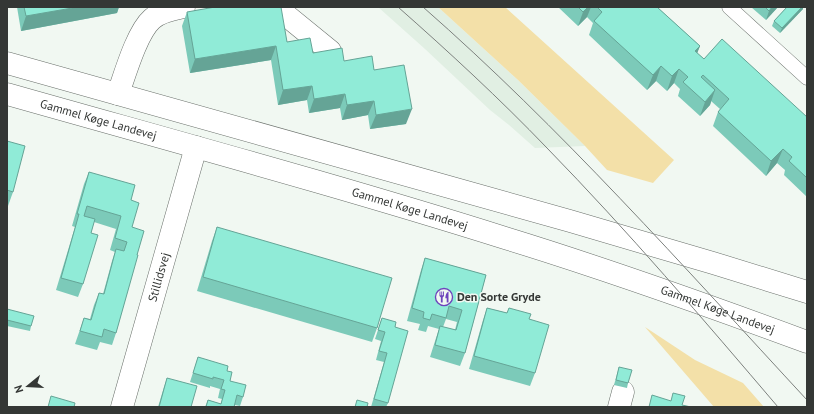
<svg xmlns="http://www.w3.org/2000/svg" width="814" height="414" viewBox="0 0 814 414" font-family="'PT Sans',sans-serif">
  <style>
    .built { fill: #e1efe3 }
    .green { fill: #f3e0a8 }
    .lines { fill: none; stroke-linecap: round; stroke-linejoin: round }
    .lane-casing { stroke: #6a706b; stroke-width: 15 }
    .street-casing { stroke: #6a706b; stroke-width: 23 }
    .secondary-casing { stroke: #6a706b; stroke-width: 23 }
    .lane { stroke: #fff; stroke-width: 14 }
    .street { stroke: #fff; stroke-width: 22 }
    .secondary { stroke: #fff; stroke-width: 22 }
    .tram { stroke: #7d817e; stroke-width: 1 }
    .wall { fill: #7ccab9; fill-rule: evenodd }
    .shaded-wall { fill: #65a496 }
    .building { fill: #90ebd7; stroke: #65a496 }
    .labels { text-anchor: middle; stroke-width: 3; stroke-linejoin: round; paint-order: stroke }
    .street-label { font-size: 12px; fill: #343735; stroke: #f1f8f2 }
    .poi-label { font-size: 12px; font-weight: bold; fill: #343735; stroke: #f1f8f2; text-anchor: start }
  </style>
  <rect width="100%" height="100%" fill="#f1f8f2"/>
  <polygon class="built" points="378,7 438,7 518,80 585,146 535,148 509,125 490,110 425,49"/>
  <g class="green">
    <polygon points="438,7 505,7 674,160 653,183 607,170 585,146 518,80"/>
    <polygon points="645,327 695,360 743,383 764,407 714,407"/>
  </g>
  <g class="lines">
    <g class="lane-casing">
      <polyline id="lane" points="729,7 807,78"/>
    </g>
    <g class="street-casing">
      <g id="street">
        <polyline points="276,7 330,51"/>
        <path d="M118,94C125,74 137,32 152,19C161,11 174,9 184,7"/>
        <path id="s1" d="M122,407L196,147"/>
        <polyline points="619,407 623,392"/>
      </g>
    </g>
    <g class="secondary-casing">
      <g id="secondary">
        <polyline points="7,63 570,221 713,263 807,292"/>
        <path id="s2" d="M7,94C173,141 340,186 505,238C606,269 707,305 807,342"/>
      </g>
    </g>
    <use href="#lane" class="lane"/>
    <use href="#street" class="street"/>
    <use href="#secondary" class="secondary"/>
    <g class="tram">
      <path d="M398,7C449,52 500,99 547,148C628,231 703,319 778,407"/>
      <path d="M423,7C561,128 683,266 807,400"/>
    </g>
  </g>
  <g class="wall">
    <polygon points="17,7 119,7 117,13 21,31"/>
    <polygon points="558,7 657,7 700,46 697,53 704,59 807,117 807,197 784,175 785,170 777,163 766,176 713,126 718,112 720,109 711,101 710,105 700,116 678,96 680,89 674,83 667,91 656,81 647,90 589,35 593,23 587,17 578,26"/>
    <polygon points="751,7 778,7 766,20"/>
    <polygon points="787,7 803,7 803,9 780,33 772,26 774,21"/>
    <polygon points="187,12 287,42 313,53 374,70 406,124 370,129 368,115 342,120 340,108 309,113 307,100 278,105 271,60 190,73 182,26"/>
    <polygon points="7,141 13,192 8,206 7,206"/>
    <polygon points="89,172 131,200 132,227 137,255 116,333 112,345 100,342 97,350 75,344 84,318 90,319 94,305 99,293 103,294 112,261 115,252 110,250 116,229 94,222 91,233 83,284 78,297 56,290 75,227 72,226 84,184"/>
    <polygon points="217,227 377,328 372,342 197,291 212,241"/>
    <path d="M425,258L486,275L465,353L460,366L430,357L436,338L439,329L428,326L426,332L418,330L420,324L407,321L421,270ZM446,319L457,322L455,330L443,327Z"/>
    <polygon points="487,308 507,313 509,308 529,319 535,373 530,386 469,369 483,320"/>
    <polygon points="7,309 31,326 30,331 7,326"/>
    <polygon points="382,318 395,327 388,403 386,407 371,407 384,362 376,360 381,341 375,339"/>
    <polygon points="198,357 227,371 230,381 243,397 240,406 235,405 234,407 205,407 208,400 221,404 222,399 218,398 220,389 210,386 210,388 190,382"/>
    <polygon points="619,367 628,383 627,388 614,385"/>
    <polygon points="167,378 191,407 158,407 164,387"/>
  </g>
  <g class="shaded-wall">
    <polygon points="78,7 119,7 117,13 21,31 26,16"/>
    <polygon points="588,7 591,7 587,17 578,26 583,12"/>
    <polygon points="772,7 778,7 766,20 769,11"/>
    <polygon points="802,7 803,7 803,9 780,33 782,28"/>
    <polygon points="276,46 271,60 190,73 195,59"/>
    <polygon points="700,46 694,61 695,51"/>
    <polygon points="661,66 656,81 647,90 653,75"/>
    <polygon points="679,69 674,83 667,91 672,76"/>
    <polygon points="312,86 307,100 278,105 283,90"/>
    <polygon points="715,90 710,105 700,116 705,102"/>
    <polygon points="345,94 340,108 309,113 314,99"/>
    <polygon points="374,101 368,115 342,120 347,105"/>
    <polygon points="412,109 406,124 370,129 376,115"/>
    <polygon points="783,149 777,163 766,176 771,161"/>
  </g>
  <g class="building">
    <polygon points="24,7 78,7 26,16"/>
    <polygon points="215,7 281,7 287,42 310,38 313,53 342,48 344,61 372,56 374,70 404,65 412,109 376,115 374,101 347,105 345,94 314,99 312,86 283,90 276,46 195,59 187,12"/>
    <polygon points="578,7 588,7 583,12"/>
    <polygon points="597,7 657,7 700,46 695,51 704,59 722,39 807,117 807,178 789,161 792,157 783,149 771,161 718,112 729,99 703,75 701,77 715,90 705,102 683,82 688,77 679,69 672,76 661,66 653,75 594,21 602,12"/>
    <polygon points="765,7 772,7 769,11"/>
    <polygon points="787,7 802,7 782,28 774,21"/>
    <polygon points="7,141 25,146 13,192 7,190"/>
    <polygon points="89,172 135,185 131,200 139,203 132,227 144,231 137,255 138,255 116,333 104,329 102,337 80,331 84,318 91,320 99,293 104,294 116,249 124,251 127,242 115,238 121,216 87,206 84,216 95,219 91,233 98,235 83,284 61,278 79,214 77,214"/>
    <polygon points="217,227 392,278 377,328 203,277"/>
    <polygon points="425,258 486,275 465,353 435,345 440,326 456,330 462,310 449,306 446,318 432,314 430,320 423,318 424,312 412,308"/>
    <polygon points="487,308 507,313 509,308 531,314 529,319 549,325 535,373 474,356"/>
    <polygon points="7,309 34,316 31,326 7,320"/>
    <polygon points="382,318 396,322 395,327 408,331 388,403 374,399 387,353 379,351 385,332 378,330"/>
    <polygon points="198,357 228,366 227,371 232,372 230,381 246,385 243,397 237,395 234,407 206,407 208,400 221,404 225,390 221,389 224,380 213,377 213,379 193,373"/>
    <polygon points="619,367 632,370 628,383 616,380"/>
    <polygon points="167,378 197,386 191,407 159,407"/>
    <polygon points="673,393 685,396 682,405 691,407 649,407 652,395 671,401"/>
    <polygon points="51,396 75,403 74,407 48,407"/>
    <polygon points="357,400 368,403 367,407 355,407"/>
  </g>
  <defs>
    <g id="restaurant-ring" transform="scale(0.9)"><circle r="9.5" fill="#f1f8f2" stroke="#6d44bc" stroke-width="1.5"/><path d="M-5-6h1v4h1v-4h1v4h1v-4h1v5L-1.5 .5V6h-2V.5L-5-1ZM5-6V6H3V1.5H1.5Q1.5-4 5-6Z" fill="#6d44bc"/></g>
  </defs>
  <g fill-rule="evenodd">
    <use href="#restaurant-ring" x="444" y="297"/>
  </g>
  <g class="labels">
    <g class="street-label">
      <text dy="4" stroke="none"><textPath href="#s2" startOffset="95">Gammel Køge Landevej</textPath></text>
      <text dy="4" stroke="none"><textPath href="#s2" startOffset="419">Gammel Køge Landevej</textPath></text>
      <text dy="4" stroke="none"><textPath href="#s1" startOffset="135">Stillidsvej</textPath></text>
      <text dy="4" stroke="none"><textPath href="#s2" startOffset="743">Gammel Køge Landevej</textPath></text>
    </g>
    <g class="poi-label">
      <text x="457" y="301">Den Sorte Gryde</text>
    </g>
  </g>
  <rect width="814" height="414" fill="none" stroke="#343735" stroke-width="16"/>
  <g transform="translate(28 386) rotate(252)" stroke="#f1f8f2" stroke-width="3" paint-order="stroke">
  <path d="M0-3L7 15L0 10L-7 15Z" fill="#343735"/>
  <text y="-6" font-size="11" font-weight="bold" text-anchor="middle" fill="#343735">N</text>
  </g>
</svg>
